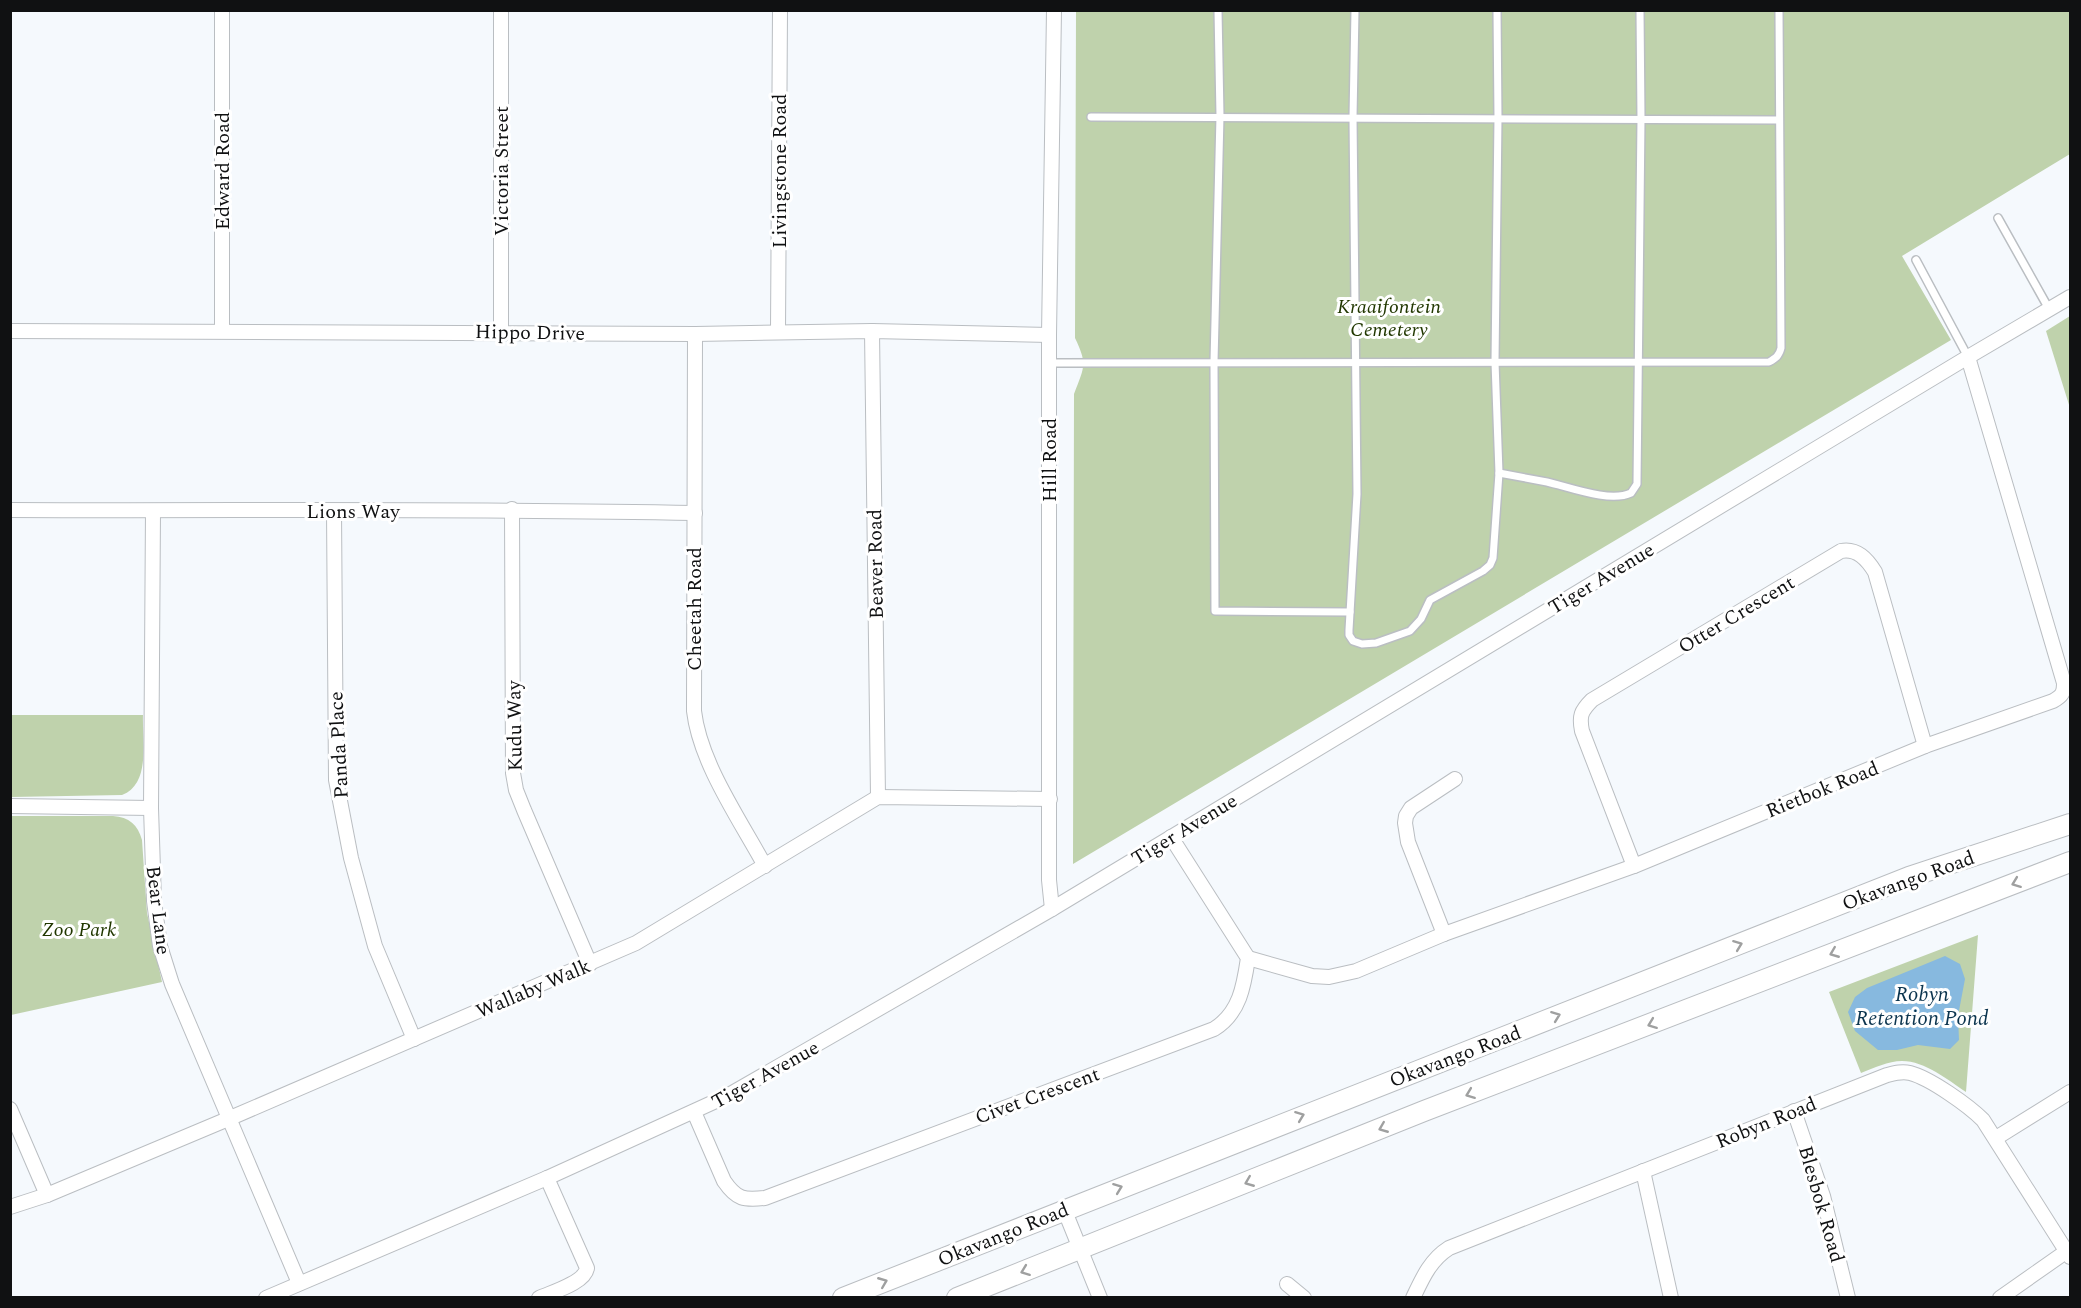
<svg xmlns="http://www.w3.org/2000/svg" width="2081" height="1308" viewBox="0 0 2081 1308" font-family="Spectral,serif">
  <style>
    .green { fill: #bfd2ac }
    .water { fill: #87b9df }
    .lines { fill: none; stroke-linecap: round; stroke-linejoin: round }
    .lane-casing { stroke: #babec2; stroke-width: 10 }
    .street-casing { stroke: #babec2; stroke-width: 16 }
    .secondary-casing { stroke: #babec2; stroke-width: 22 }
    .lane { stroke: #fff; stroke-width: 7 }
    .street { stroke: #fff; stroke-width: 14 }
    .secondary { stroke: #fff; stroke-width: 20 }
    .oneway { stroke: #9fa0a0 }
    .labels { text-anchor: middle; stroke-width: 6; stroke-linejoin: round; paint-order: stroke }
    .street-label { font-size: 20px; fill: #101112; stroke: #fff }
    .park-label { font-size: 20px; font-style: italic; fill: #213700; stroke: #fff }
    .water-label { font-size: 21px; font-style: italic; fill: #0b344e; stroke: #fff }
  </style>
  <rect width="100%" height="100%" fill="#f5f9fd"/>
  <g class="green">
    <path d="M1076,11H2070V154L1902,256L1951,340L1073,864L1074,394C1084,367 1088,365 1075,338Z"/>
    <polygon points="2070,316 2070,408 2046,331"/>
    <path d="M10,715H143C142,741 151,784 122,795L11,797Z"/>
    <path d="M11,816H113C129,817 138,825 142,840L147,913L162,982L11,1015Z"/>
    <path d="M1978,935L1966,1092C1948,1080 1925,1061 1902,1061C1888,1061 1874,1068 1861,1073L1829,992Z"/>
  </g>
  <polygon class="water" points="1945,956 1960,964 1965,979 1958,1016 1959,1040 1950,1049 1918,1045 1897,1050 1878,1050 1855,1031 1848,1012 1855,997 1867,988"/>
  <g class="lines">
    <g class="lane-casing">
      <g id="lane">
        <polyline points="1218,10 1220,116 1214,362 1215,611 1350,612"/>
        <polyline points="1355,10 1353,117 1357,494 1349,630 1349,635 1353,641 1362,644 1376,643 1410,631 1421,619 1430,600 1483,571 1490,565 1493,558 1499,473 1495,362 1498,118 1497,10"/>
        <polyline points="1091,117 1779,120"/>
        <polyline points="1998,218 2049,309"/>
        <polyline points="1916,260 1968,357"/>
        <path d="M1049,363L1769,362C1776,358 1779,356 1781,348L1779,10"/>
        <path d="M1499,473C1515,476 1531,479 1547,482C1569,487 1610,503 1631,493L1637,484L1641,119L1640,10"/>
      </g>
    </g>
    <g class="street-casing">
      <g id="street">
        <polyline points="501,10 501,332"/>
        <polyline points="10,331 695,334 872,331 1049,335"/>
        <polyline points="222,331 222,10"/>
        <polyline points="778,331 780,10"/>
        <polyline points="872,331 878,797"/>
        <path d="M695,334L694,711C700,763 740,820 765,866"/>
        <polyline points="512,509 513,773 516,790 524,810 590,964"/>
        <path d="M10,510C239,511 467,508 695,513"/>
        <polyline points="153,511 151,808 154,901 160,946 172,984 299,1283"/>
        <polyline points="334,511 336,780 351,858 375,946 414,1039"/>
        <polyline points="10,806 151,808"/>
        <path d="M1634,866L1582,731C1579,716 1581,711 1592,700L1841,551C1857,548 1867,559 1875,572L1925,746"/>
        <polyline points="1052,909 1049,880 1049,335 1054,10"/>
        <polyline points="1444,934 1408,842 1405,823 1406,816 1411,808 1455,779"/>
        <path d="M1248,958L1312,976L1329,977L1356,971L1444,934L1634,866L1925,746L2053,701C2062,696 2064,693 2064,683L1968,357"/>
        <polyline points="10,1109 47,1195"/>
        <polyline points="1794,1111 1823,1196 1848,1298"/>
        <path d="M694,1112L724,1181C737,1200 744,1200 765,1198L1214,1029C1240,1013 1244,985 1248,958L1171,837"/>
        <polyline points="1996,1138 2070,1092"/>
        <polyline points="1643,1171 1671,1298"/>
        <polyline points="10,1207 47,1195 228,1119 636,943 878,797 1050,799"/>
        <polyline points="1064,1209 1100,1298"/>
        <polyline points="1287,1284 1304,1298"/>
        <polyline points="266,1298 547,1178 727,1096 1052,909 1968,357 2070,297"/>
        <path d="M539,1298C552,1292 585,1283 587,1268L547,1178"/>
        <path d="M1413,1298C1422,1279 1430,1260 1449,1248L1887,1075C1895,1073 1902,1071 1910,1073C1930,1078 1969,1106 1983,1120L2070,1257"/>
        <polyline points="2000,1298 2067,1251"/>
      </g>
    </g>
    <g class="secondary-casing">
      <g id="secondary">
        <polyline points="843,1298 1909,877 2070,824"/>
        <polyline points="957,1298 1424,1111 2070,862"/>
      </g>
    </g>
    <use href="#lane" class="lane"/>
    <use href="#street" class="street"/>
    <use href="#secondary" class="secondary"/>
  </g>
  <defs><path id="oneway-chevron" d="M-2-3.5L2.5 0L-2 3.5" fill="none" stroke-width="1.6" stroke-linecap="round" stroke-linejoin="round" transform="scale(1.5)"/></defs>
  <g class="oneway">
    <use href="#oneway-chevron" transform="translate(2016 883) rotate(159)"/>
    <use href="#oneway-chevron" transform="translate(1738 945) rotate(-21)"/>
    <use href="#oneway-chevron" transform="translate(1834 953) rotate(158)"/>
    <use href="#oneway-chevron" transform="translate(1556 1016) rotate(-21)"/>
    <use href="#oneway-chevron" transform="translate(1652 1024) rotate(159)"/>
    <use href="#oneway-chevron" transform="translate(1470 1094) rotate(159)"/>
    <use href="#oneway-chevron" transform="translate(1300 1116) rotate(-21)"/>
    <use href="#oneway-chevron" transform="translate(1383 1128) rotate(158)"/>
    <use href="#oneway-chevron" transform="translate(1249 1182) rotate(158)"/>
    <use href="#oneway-chevron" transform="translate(1118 1188) rotate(-21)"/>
    <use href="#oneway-chevron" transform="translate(1025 1271) rotate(159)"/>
    <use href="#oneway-chevron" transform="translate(883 1282) rotate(-22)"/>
  </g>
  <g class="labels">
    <g class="street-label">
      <text transform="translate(222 171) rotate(-90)" y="7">Edward Road</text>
      <text transform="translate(501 171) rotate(-90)" y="7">Victoria Street</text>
      <text transform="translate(779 171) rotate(-90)" y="7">Livingstone Road</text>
      <text transform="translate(530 332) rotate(1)" y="7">Hippo Drive</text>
      <text transform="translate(1049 460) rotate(-90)" y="7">Hill Road</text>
      <text x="353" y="518">Lions Way</text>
      <text transform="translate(875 564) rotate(-91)" y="7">Beaver Road</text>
      <text transform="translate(1601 578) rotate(-31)" y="7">Tiger Avenue</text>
      <text transform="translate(694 609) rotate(-90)" y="7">Cheetah Road</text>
      <text transform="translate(1736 614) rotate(-31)" y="7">Otter Crescent</text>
      <text transform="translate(514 726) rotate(-91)" y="7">Kudu Way</text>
      <text transform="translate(338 745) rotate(-93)" y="7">Panda Place</text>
      <text transform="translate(1822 789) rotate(-22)" y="7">Rietbok Road</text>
      <text transform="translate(1184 829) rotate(-31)" y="7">Tiger Avenue</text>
      <text transform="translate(1908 880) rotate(-20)" y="7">Okavango Road</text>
      <text transform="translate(159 910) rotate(83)" y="7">Bear Lane</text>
      <text transform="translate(533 988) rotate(-23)" y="7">Wallaby Walk</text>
      <text transform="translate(1455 1056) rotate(-21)" y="7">Okavango Road</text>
      <text transform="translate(765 1074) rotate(-29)" y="7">Tiger Avenue</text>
      <text transform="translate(1037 1095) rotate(-20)" y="7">Civet Crescent</text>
      <text transform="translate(1766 1122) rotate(-22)" y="7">Robyn Road</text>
      <text transform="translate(1822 1204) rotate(74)" y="7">Blesbok Road</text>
      <text transform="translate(1003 1234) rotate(-22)" y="7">Okavango Road</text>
    </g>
    <g class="park-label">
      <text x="1389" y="313">Kraaifontein<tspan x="1389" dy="23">Cemetery</tspan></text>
      <text x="79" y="936">Zoo Park</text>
    </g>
    <g class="water-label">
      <text x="1922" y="1001">Robyn<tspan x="1922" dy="24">Retention Pond</tspan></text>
    </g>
  </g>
  <rect width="2081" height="1308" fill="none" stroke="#101112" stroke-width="24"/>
</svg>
